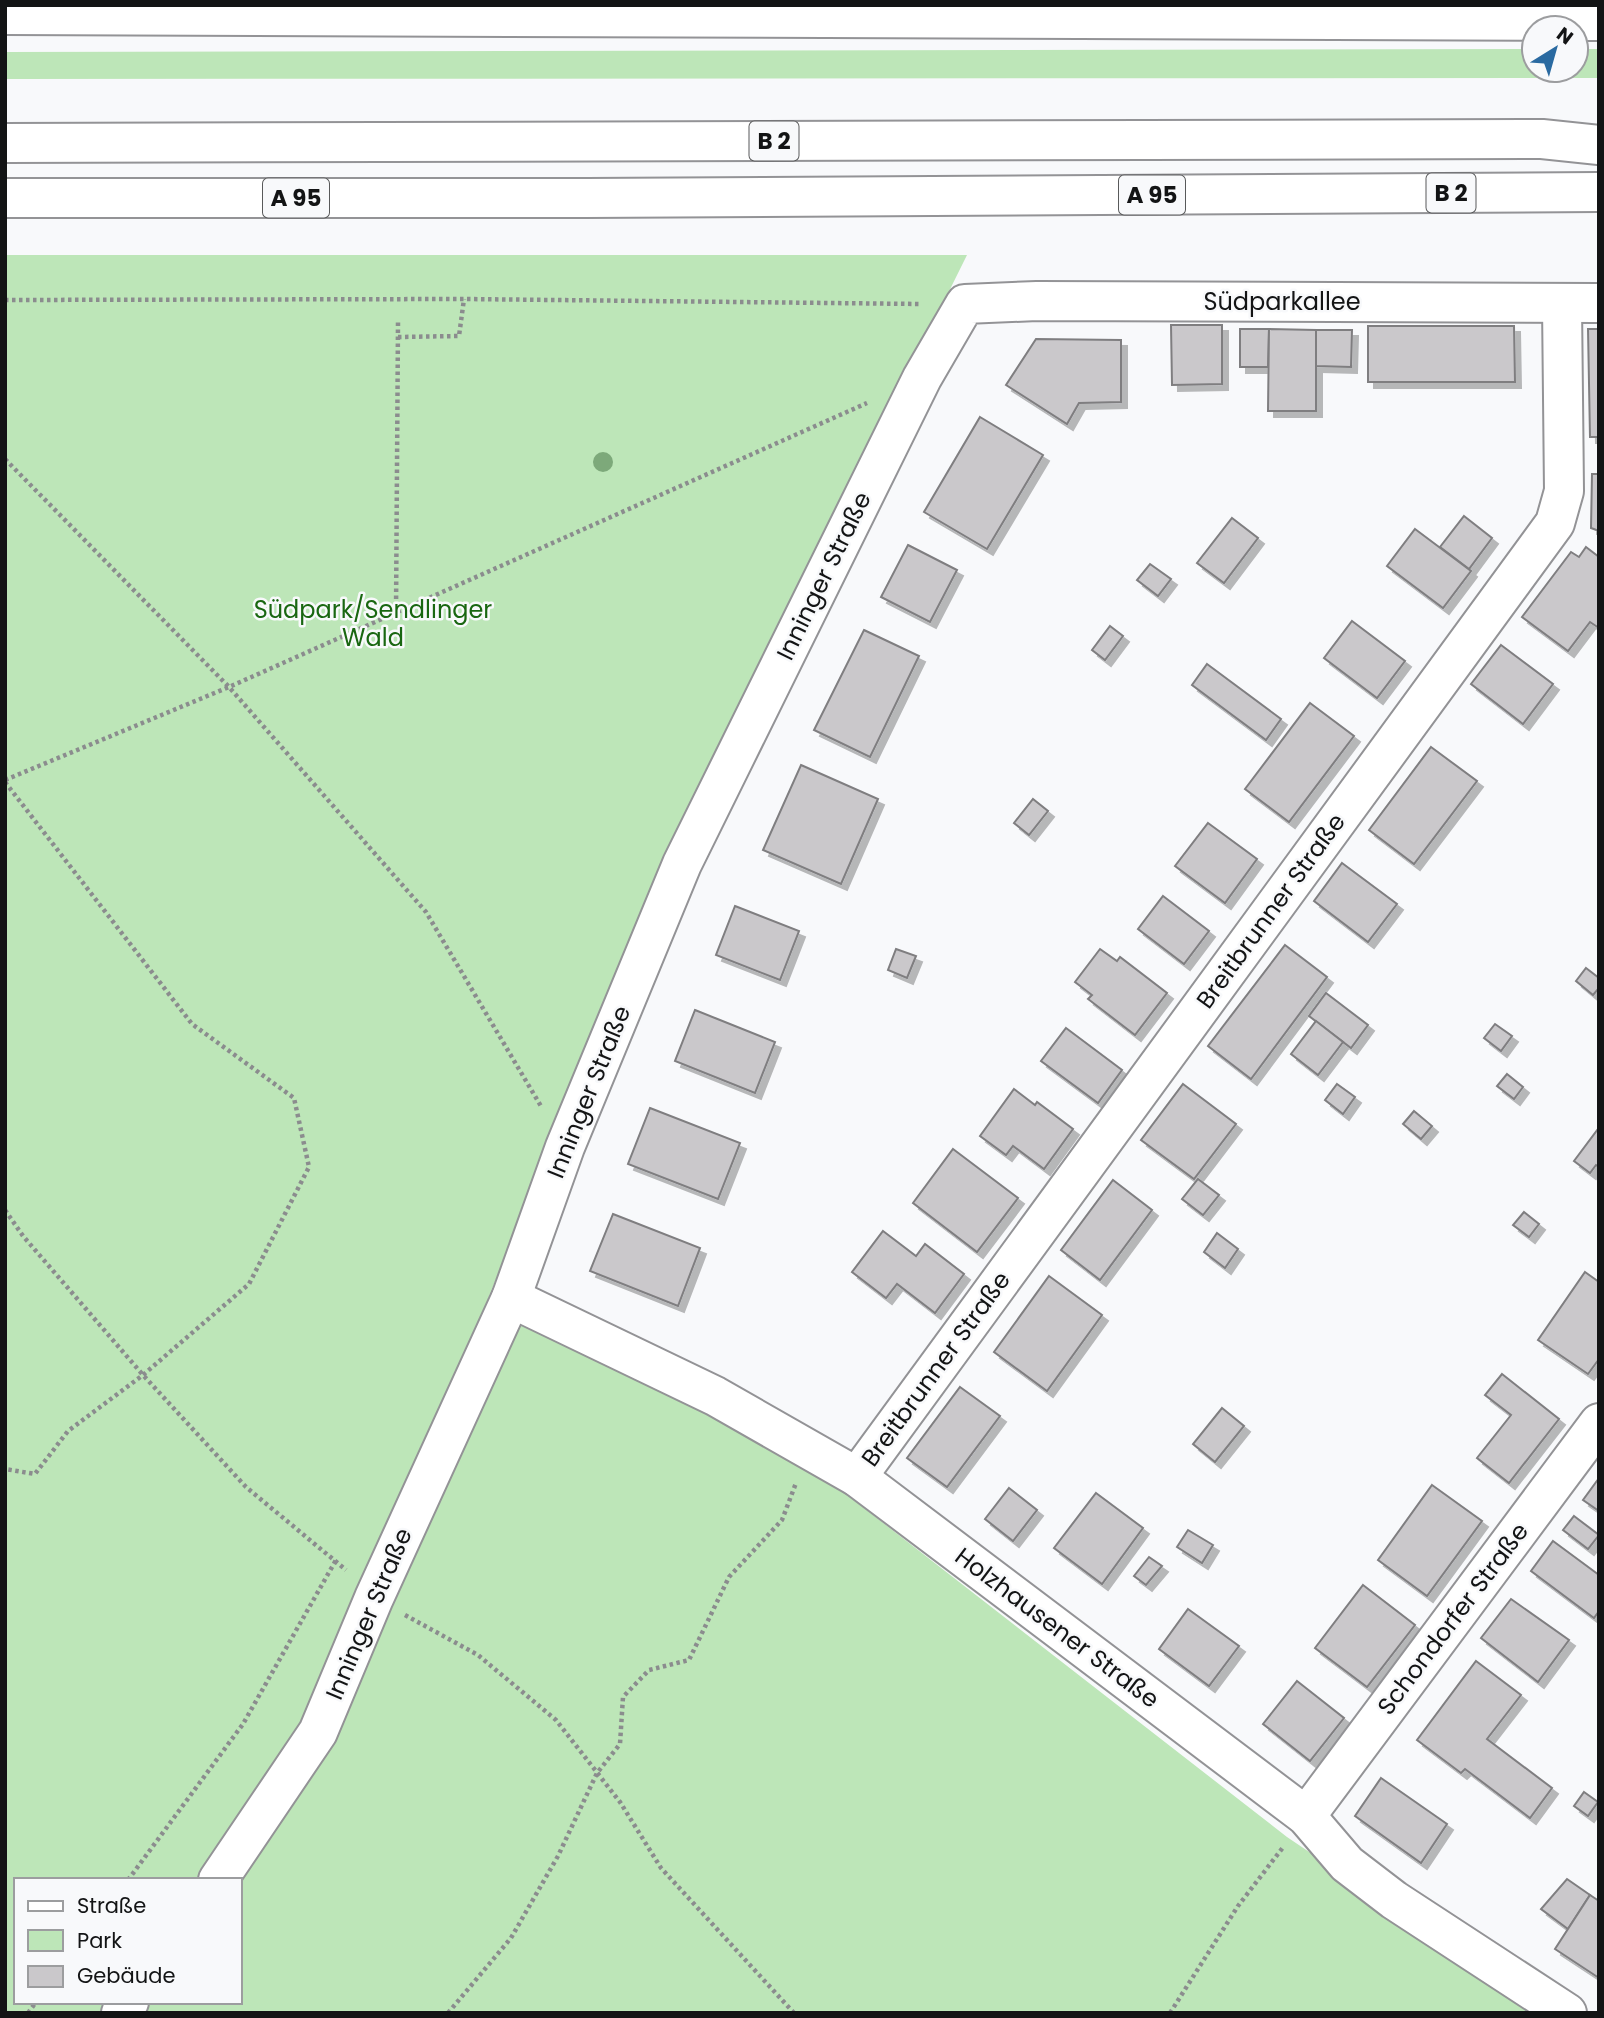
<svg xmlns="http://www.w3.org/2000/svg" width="1604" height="2018" viewBox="0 0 1604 2018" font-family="Poppins,sans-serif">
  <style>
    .green { fill: #bde6b8; fill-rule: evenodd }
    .building { fill: #cac8cb; stroke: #7f7e80; stroke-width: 2; filter: url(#shadow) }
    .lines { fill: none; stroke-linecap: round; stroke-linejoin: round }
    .minor-casing { stroke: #939396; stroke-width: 42 }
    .highway-casing { stroke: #939396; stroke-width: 42 }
    .path { stroke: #8b8c8e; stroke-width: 4.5; stroke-dasharray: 3.5 3.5; stroke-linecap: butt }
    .minor { stroke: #fff; stroke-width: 38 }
    .highway { stroke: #fff; stroke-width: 38 }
    .tree { fill: #7da97a }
    .labels { text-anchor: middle; stroke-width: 5; stroke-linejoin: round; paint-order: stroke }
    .shield { fill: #f8f9fb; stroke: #58595a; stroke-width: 2 }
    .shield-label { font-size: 23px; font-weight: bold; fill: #131415 }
    .street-label { font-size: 24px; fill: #131415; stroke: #f8f9fb }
    .park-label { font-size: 24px; fill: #196711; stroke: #f8f9fb }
  </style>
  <defs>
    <filter id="shadow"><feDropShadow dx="6" dy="6" stdDeviation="0" flood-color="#0004"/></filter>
  </defs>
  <rect width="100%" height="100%" fill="#f8f9fb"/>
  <g class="green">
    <polygon points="1534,49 1534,70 1576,70 1576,49 1599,49 1599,78 5,79 5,52"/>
    <path d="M5,255H967L648,898L488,1299L706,1410L846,1494L1287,1837L1548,2013H5ZM16,1880H240V2002H16Z"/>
  </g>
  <g class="building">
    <polygon points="1171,325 1222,325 1222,384 1172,385"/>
    <polygon points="1368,326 1514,326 1515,382 1368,382"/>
    <polygon points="1240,329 1269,329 1268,367 1240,367"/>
    <polygon points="1269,329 1316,330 1316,411 1268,411"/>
    <polygon points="1588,329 1599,329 1599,437 1590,437"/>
    <polygon points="1316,330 1352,330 1351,367 1316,366"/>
    <polygon points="1036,339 1121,340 1121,402 1079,403 1067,424 1006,385"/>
    <polygon points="980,417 1043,455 987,549 924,512"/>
    <polygon points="1592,474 1599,474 1599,531 1591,528"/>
    <polygon points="1464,516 1492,538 1469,569 1440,547"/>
    <polygon points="1232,518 1258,538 1224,583 1197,563"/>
    <polygon points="1415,529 1471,571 1443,608 1387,566"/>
    <polygon points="908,545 957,570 930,622 881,597"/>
    <polygon points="1586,547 1599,557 1599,628 1590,622 1568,651 1522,617 1571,552 1579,557"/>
    <polygon points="1150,564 1171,579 1158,596 1137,580"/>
    <polygon points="1352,621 1405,661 1377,698 1324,658"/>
    <polygon points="1110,626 1123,636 1105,660 1092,650"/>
    <polygon points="864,630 919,656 870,757 814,730"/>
    <polygon points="1501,645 1553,684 1523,724 1471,684"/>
    <polygon points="1207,664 1281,719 1266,740 1192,685"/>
    <polygon points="1310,703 1354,736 1289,822 1245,789"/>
    <polygon points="1431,747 1477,781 1414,864 1369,830"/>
    <polygon points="801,765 878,799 841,884 763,850"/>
    <polygon points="1033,799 1048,811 1029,835 1014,823"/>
    <polygon points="1208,823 1257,859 1225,903 1175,866"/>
    <polygon points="1342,863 1397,904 1368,942 1314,901"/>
    <polygon points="1163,896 1209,931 1184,964 1138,929"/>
    <polygon points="735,906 799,931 780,980 716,955"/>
    <polygon points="1285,945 1327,977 1251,1079 1208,1046"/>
    <polygon points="896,949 916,956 907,978 888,970"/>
    <polygon points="1100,949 1117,961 1120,957 1167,993 1135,1035 1088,999 1092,995 1075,982"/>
    <polygon points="1586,968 1599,978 1599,988 1593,995 1576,981"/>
    <polygon points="1326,993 1368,1025 1351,1048 1309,1016"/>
    <polygon points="695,1010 775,1042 755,1093 675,1061"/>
    <polygon points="1316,1021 1343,1042 1318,1075 1291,1054"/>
    <polygon points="1495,1024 1512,1036 1501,1051 1484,1038"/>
    <polygon points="1066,1028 1122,1070 1098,1103 1041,1061"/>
    <polygon points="1507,1074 1523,1087 1514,1099 1497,1086"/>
    <polygon points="1183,1084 1236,1124 1194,1179 1141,1140"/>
    <polygon points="1337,1084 1355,1097 1343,1114 1325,1100"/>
    <polygon points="1014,1089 1035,1105 1037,1102 1073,1129 1044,1169 1013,1146 1006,1155 980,1136"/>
    <polygon points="650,1108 740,1143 718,1199 628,1164"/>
    <polygon points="1414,1111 1432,1126 1421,1139 1403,1124"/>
    <polygon points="1598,1129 1599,1167 1596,1165 1590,1173 1574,1161"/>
    <polygon points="953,1149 1018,1198 977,1252 913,1203"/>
    <polygon points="1198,1179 1219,1195 1203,1215 1182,1199"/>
    <polygon points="1113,1180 1152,1210 1100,1280 1061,1250"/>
    <polygon points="1524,1212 1539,1224 1529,1237 1513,1225"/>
    <polygon points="613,1214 700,1248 678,1306 590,1271"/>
    <polygon points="883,1231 916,1256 925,1244 964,1274 935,1313 897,1284 886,1298 852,1272"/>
    <polygon points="1217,1233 1238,1249 1225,1268 1204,1252"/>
    <polygon points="1585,1272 1599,1282 1599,1359 1588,1374 1538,1340"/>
    <polygon points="1049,1276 1102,1315 1047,1391 994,1352"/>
    <polygon points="1502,1374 1559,1419 1509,1483 1477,1458 1511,1415 1485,1395"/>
    <polygon points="960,1387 1000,1416 947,1487 907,1458"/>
    <polygon points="1222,1408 1244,1426 1215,1462 1193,1444"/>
    <polygon points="1599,1478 1599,1511 1583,1500"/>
    <polygon points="1432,1485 1482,1521 1427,1596 1378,1560"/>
    <polygon points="1009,1488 1037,1510 1013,1541 985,1519"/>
    <polygon points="1096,1493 1143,1528 1102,1584 1054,1548"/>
    <polygon points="1574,1516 1599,1535 1588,1549 1563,1530"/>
    <polygon points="1188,1530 1213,1545 1202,1563 1177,1547"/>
    <polygon points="1553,1541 1599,1575 1599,1611 1594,1618 1531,1571"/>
    <polygon points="1149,1557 1162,1566 1146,1585 1134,1576"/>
    <polygon points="1363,1585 1415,1625 1367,1687 1315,1648"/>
    <polygon points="1511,1599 1569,1640 1538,1682 1481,1638"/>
    <polygon points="1188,1609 1239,1646 1209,1686 1159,1649"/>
    <polygon points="1476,1661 1521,1695 1487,1739 1552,1788 1530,1818 1465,1769 1461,1773 1417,1740"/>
    <polygon points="1297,1681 1344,1718 1310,1761 1263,1724"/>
    <polygon points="1381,1778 1447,1824 1421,1863 1355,1816"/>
    <polygon points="1584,1792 1598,1802 1588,1816 1574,1806"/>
    <polygon points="1567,1879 1590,1895 1568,1929 1541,1909"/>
    <polygon points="1590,1895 1599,1901 1599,1978 1555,1949"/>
  </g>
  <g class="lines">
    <g class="minor-casing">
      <g id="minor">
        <polyline points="5,15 1599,21"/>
        <polyline points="511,1298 715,1396 857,1477 1306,1816 1347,1864 1394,1900 1567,2013"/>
        <polyline points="857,1477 1555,523 1564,491 1562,304"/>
        <polyline points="1306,1816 1599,1423"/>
        <polyline points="218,1880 318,1732 374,1598 511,1298 565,1147 682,864 922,378 965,304 1037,301 1599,303"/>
        <polyline points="121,2013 129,2002"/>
      </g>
    </g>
    <g class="highway-casing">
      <g id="highway">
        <polyline points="5,143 1542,139 1599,145"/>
        <polyline points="5,198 587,198 1599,192"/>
      </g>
    </g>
    <g class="path">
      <polyline points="5,300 464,299 921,304"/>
      <polyline points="398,337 459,336 464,299"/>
      <polyline points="5,459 229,687 426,912 542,1108"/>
      <polyline points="396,613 398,322"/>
      <polyline points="5,780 229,687 867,403"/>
      <polyline points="5,782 192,1024 294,1098 309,1167 249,1284 143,1375 68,1431 35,1474 5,1469"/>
      <polyline points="5,1210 23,1236 143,1375 246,1487 346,1570"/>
      <polyline points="405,1615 478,1655 556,1720 620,1802 661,1868 794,2013"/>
      <polyline points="128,1880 243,1724 336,1560"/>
      <polyline points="28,2013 36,2002"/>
      <polyline points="448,2013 511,1938 558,1856 597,1773 620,1744 623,1697 649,1670 689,1660 729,1577 782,1520 796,1483"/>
      <polyline points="1170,2013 1238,1906 1284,1846"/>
    </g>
    <use href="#minor" class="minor"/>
    <use href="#highway" class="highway"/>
  </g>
  <circle class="tree" cx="603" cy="462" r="10"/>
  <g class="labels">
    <g class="shield">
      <rect x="749.5" y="121.5" width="49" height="39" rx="5"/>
      <rect x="1426.5" y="173.5" width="49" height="39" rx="5"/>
      <rect x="1119" y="175.5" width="66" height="39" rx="5"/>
      <rect x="263" y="178.5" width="66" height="39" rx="5"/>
    </g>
    <g class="shield-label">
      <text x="774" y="149">B 2</text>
      <text x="1451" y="201">B 2</text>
      <text x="1152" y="203">A 95</text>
      <text x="296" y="206">A 95</text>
    </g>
    <g class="street-label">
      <text x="1282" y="310">Südparkallee</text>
      <text transform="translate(824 576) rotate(-64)" y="8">Inninger Straße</text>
      <text transform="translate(1271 911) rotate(-54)" y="8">Breitbrunner Straße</text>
      <text transform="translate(589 1092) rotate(-68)" y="8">Inninger Straße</text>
      <text transform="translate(936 1369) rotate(-54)" y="8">Breitbrunner Straße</text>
      <text transform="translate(369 1614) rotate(-67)" y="8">Inninger Straße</text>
      <text transform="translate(1453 1619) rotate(-53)" y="8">Schondorfer Straße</text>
      <text transform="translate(1057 1628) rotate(37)" y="8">Holzhausener Straße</text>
    </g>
    <g class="park-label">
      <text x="373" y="618">Südpark/Sendlinger<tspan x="373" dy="28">Wald</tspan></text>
    </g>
  </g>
  <rect width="1604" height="2018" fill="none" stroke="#131415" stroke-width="14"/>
  <rect x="14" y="1878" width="228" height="126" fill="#f8f9fb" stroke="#9c9d9f" stroke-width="2"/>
  <rect x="28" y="1901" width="35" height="10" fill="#ffffff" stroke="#9c9d9f" stroke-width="2"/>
  <text x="77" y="1913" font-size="21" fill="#131415">Straße</text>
  <rect x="28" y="1930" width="35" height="21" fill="#bde6b8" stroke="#9c9d9f" stroke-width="2"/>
  <text x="77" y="1948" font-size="21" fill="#131415">Park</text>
  <rect x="28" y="1966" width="35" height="21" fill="#cac8cb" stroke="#9c9d9f" stroke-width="2"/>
  <text x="77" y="1983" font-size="21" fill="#131415">Gebäude</text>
  <g transform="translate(1555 49) rotate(37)"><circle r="33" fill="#f8f9fb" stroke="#9c9d9f" stroke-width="2"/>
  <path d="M0-5L12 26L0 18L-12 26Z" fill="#2a6aa1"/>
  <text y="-10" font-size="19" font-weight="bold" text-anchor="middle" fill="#131415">N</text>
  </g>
</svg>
